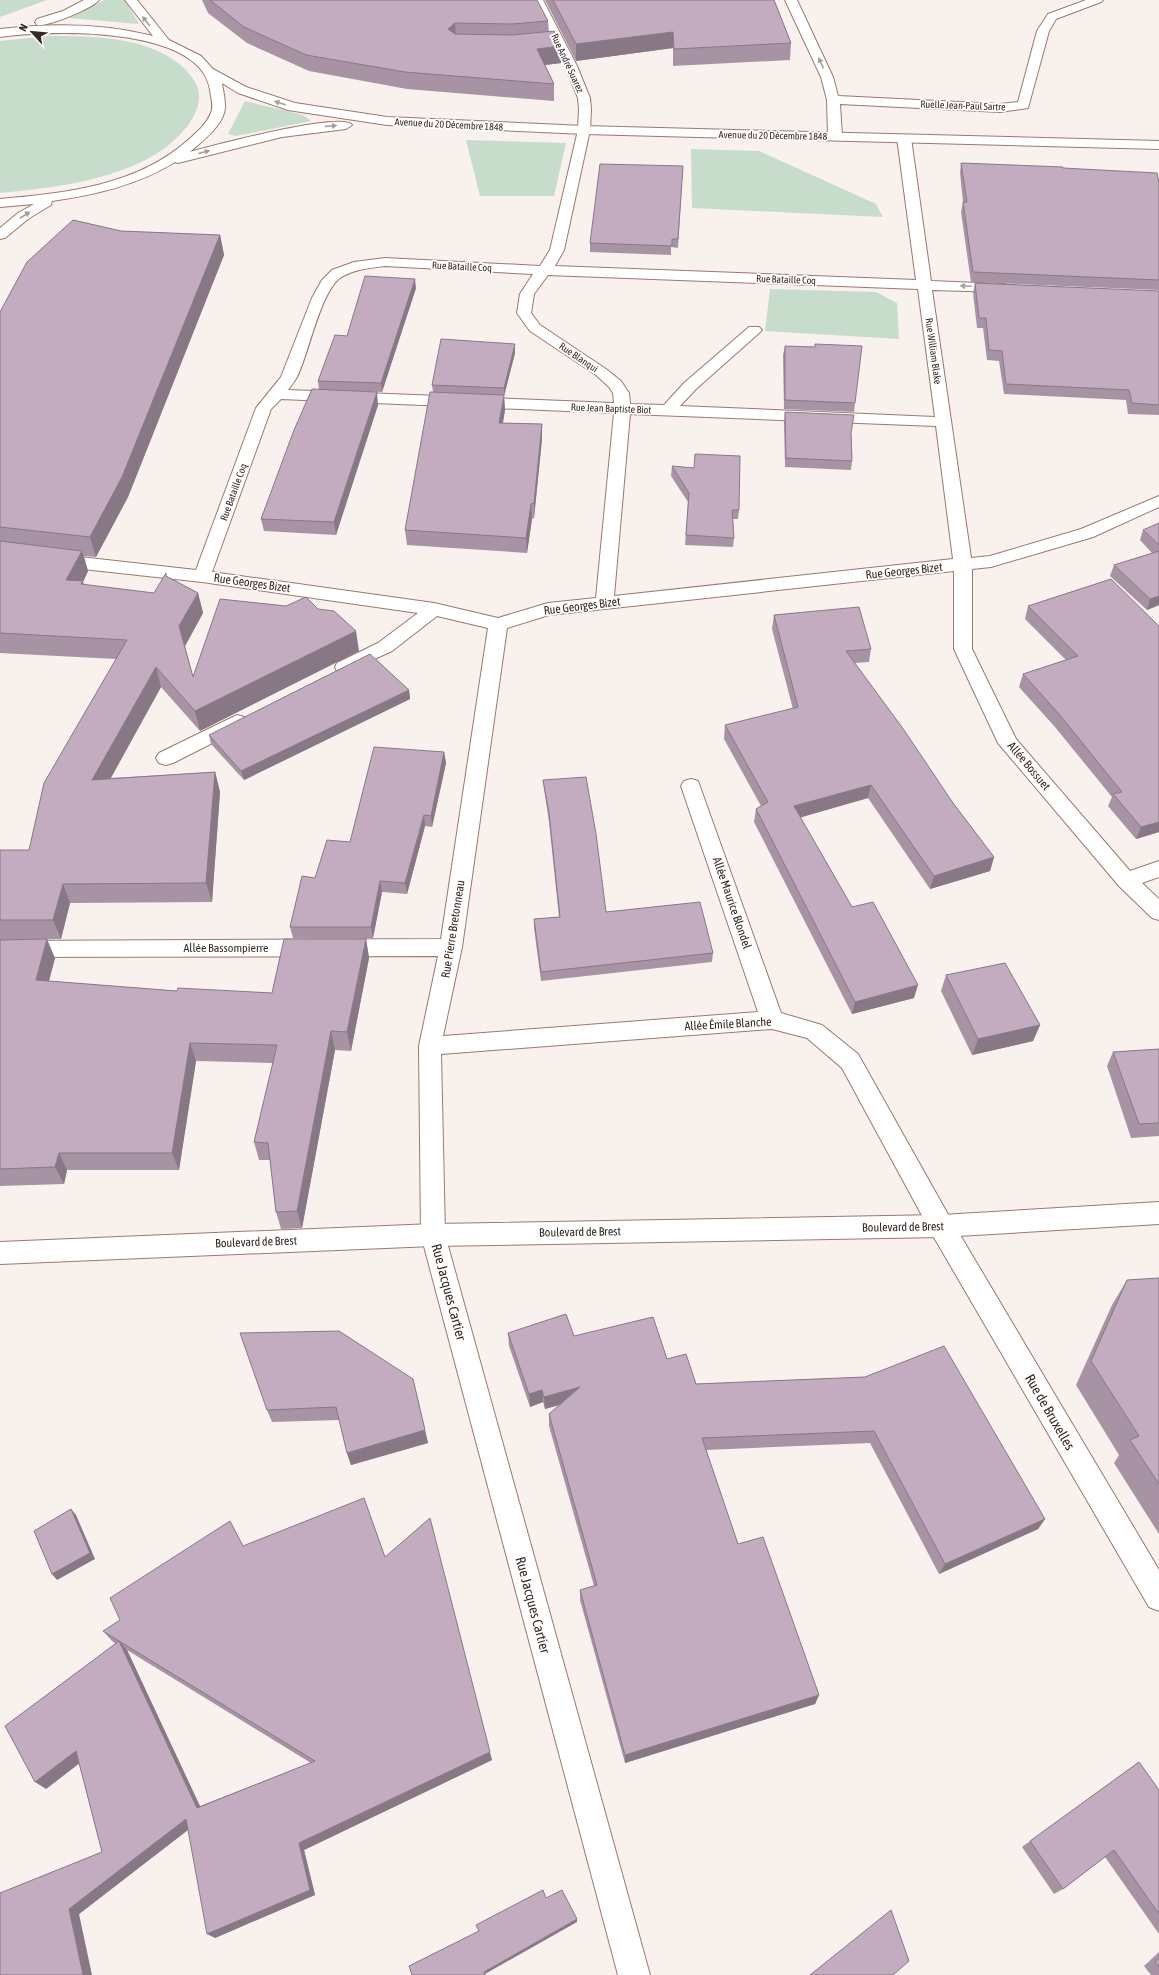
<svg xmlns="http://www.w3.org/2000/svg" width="1159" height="1975" viewBox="0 0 1159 1975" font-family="'Asap Condensed',sans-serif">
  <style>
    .green { fill: #c8dccc }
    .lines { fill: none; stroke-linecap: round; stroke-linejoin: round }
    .minor-casing { stroke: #9c796a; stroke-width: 2 }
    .major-casing { stroke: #9c796a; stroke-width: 2 }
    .minor { fill: #fff; fill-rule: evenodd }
    .major { fill: #fff; fill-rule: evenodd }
    .wall { fill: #a893a5; fill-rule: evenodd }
    .shaded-wall { fill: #887886 }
    .building { fill: #c3abc0; stroke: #887886; fill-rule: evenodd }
    .oneway { fill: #a59f9c }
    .labels { text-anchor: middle; stroke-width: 3.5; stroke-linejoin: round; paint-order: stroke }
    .far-street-label { font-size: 10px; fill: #382923; stroke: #fff }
    .street-label { font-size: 12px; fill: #382923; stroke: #fff }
    .near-street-label { font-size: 14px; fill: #382923; stroke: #fff }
  </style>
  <rect width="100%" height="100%" fill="#f9f1ee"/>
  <g class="green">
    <polygon points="0,0 47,0 0,17"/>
    <polygon points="104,0 125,0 139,24 69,18"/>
    <path d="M48,36C93,36 149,36 184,68C193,77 200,87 199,100C196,120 181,135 165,148C121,180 53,188 0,193V41Z"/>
    <polygon points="245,101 303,115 311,121 236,136 228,134"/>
    <polygon points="466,140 566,143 554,196 480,196"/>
    <polygon points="691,149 759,151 876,204 883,217 692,208"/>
    <polygon points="770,289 876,292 897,303 899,339 765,331"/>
  </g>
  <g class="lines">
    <g class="minor-casing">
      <g id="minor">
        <path d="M531,0H543L577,66L590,98L591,109L590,130L564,250L555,266L916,280L897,138L899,135H909L911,138L931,281L1004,284L1009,285L1011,288L1009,291L1004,292L932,290L971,558L990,556L1081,529L1159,496V507L1093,537L991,567L972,569V649L1016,739L1130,871L1159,861V877L1142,883L1159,899V920L1152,918L1119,886L998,743L954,649V571L549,615L507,628L462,947L443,1036L758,1012L681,786L684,781L691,779L698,781L781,1013L822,1025L858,1054L950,1218L1159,1570V1611L1149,1607L932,1234L842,1068L807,1038L772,1029L441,1054L445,1235L650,1975H618L421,1235L419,1046L438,956L0,957V941L441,939L488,628L437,616L392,651L344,673L337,671L335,667L337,663L378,643L418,613L202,582L0,560V548L196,570L256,408L281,377L312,298L322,280L332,270L354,262L385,258L540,266L550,250L578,130L579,109L578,98L565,66ZM385,266L533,274L520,294L517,313L530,331L596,375L609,387L613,393L614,403L288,390C291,386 294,382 297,377C309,354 321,287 343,276C356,269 371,268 385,266ZM548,275L918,289L935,417L680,406L696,389L759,333L762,330L759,327H749L684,383L664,405L630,404L629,393L621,381L606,369L540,325L531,313L534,294ZM281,399L614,413L596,598L548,603L498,618L434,603L212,572L271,409ZM630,414L936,426L953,559L614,596Z"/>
        <polygon points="785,0 797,0 833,77 838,96 1000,104 1018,102 1037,31 1048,14 1086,0 1103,0 1101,2 1056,19 1049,31 1028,108 1000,112 840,104 842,136 840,139 830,139 828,136 827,100 821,77"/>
        <polygon points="237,715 244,717 247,722 244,727 173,763 166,765 159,763 156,758 159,753"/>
      </g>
    </g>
    <g class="major-casing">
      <g id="major">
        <path d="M84,0H99C92,9 47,27 37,25L35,22L37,19L63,11Z"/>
        <path d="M125,0H137L169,40L201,56L213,69L246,87L295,103L387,117L584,126L1159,141V149L584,134L387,125L288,110L238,93L222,83C223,91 225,98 225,105C226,124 202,141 190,152C211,146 343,111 352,125L346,129L282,137L178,163L175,162C138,185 95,195 52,201L51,205L28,219L5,238L0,239V228L18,213L34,204L0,207V199C65,193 136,186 187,141C196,133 206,125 211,113C214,106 211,98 210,90C201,25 48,30 0,37V29C51,23 103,23 153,36Z"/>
        <polygon points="1159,1202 1159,1224 941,1237 433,1246 0,1264 0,1242 433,1224 941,1215"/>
      </g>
    </g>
    <use href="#minor" class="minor"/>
    <use href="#major" class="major"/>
  </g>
  <g class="wall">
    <polygon points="202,0 537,0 548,21 549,32 561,46 561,63 545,65 554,84 554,101 407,89 309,71 247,43 208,13"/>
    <polygon points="545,0 774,0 791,43 790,60 673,66 673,48 576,61"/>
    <polygon points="961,163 1063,168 1159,183 1159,290 971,282 961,212 963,202 960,173"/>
    <polygon points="683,166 678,248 671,247 671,255 590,252 590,243"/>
    <polygon points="121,231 220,235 224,255 128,497 96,557 84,556 88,571 83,582 84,585 154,593 166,576 198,593 203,613 185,646 193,677 359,651 200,731 161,687 111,778 215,772 220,792 212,902 70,903 61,939 0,940 0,850 29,850 116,659 0,653 0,312"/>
    <polygon points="975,283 1159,291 1159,415 1128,414 1126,400 1004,394 999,361 987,360 983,328 977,328 973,293"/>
    <polygon points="416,288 382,392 355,391 378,405 336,535 264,531 261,519 319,390 318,381 347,336"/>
    <polygon points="515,344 515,353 504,396 505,410 503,423 542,424 542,439 534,518 532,519 527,553 407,545 405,530 433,392 432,385"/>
    <polygon points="785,346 855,403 854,412 784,409 783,355"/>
    <polygon points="785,412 851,433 852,461 851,470 785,467 784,422"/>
    <polygon points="672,466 739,510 738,519 733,519 734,538 733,547 685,545 688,502 671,476"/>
    <polygon points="1159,523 1159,605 1147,610 1110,576 1114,565 1152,553 1140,540 1143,530"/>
    <polygon points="1111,579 1159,832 1136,839 1108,806 1112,797 1055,727 1019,687 1023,674 1066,660 1025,619 1028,606"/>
    <polygon points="774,615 871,649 869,662 855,663 953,803 994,857 990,871 930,889 868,798 800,817 852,907 914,998 852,1014 754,822 756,809 761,806 724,739 725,725 793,709 772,629"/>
    <polygon points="409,690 410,699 244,780 211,744 209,735"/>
    <polygon points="444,752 446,763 432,827 425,826 407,894 382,892 373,938 293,938 290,927 315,878 350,842"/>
    <polygon points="543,780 606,912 713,953 712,962 541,981 534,928 534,919 559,917 549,822 544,789"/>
    <polygon points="366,939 369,958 351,1051 335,1050 302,1228 281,1229 276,1212 270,1160 259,1160 254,1142 273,1063 196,1061 179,1170 67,1170 64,1184 0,1186 0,940 55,958 49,981 177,991 272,993"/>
    <polygon points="946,975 1040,1025 1033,1041 972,1055 941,991"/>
    <polygon points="1159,1049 1159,1136 1131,1138 1107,1066 1113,1052"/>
    <polygon points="1159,1278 1159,1534 1114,1463 1119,1455 1076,1385 1112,1305 1127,1280"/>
    <polygon points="508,1333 574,1336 667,1359 696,1384 865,1377 1045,1519 1038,1529 939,1574 870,1443 706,1450 738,1544 819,1695 815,1704 625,1763 580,1600 580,1590 594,1586 549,1426 549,1414 559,1405 545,1409 543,1402 530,1407 509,1346"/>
    <polygon points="413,1379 428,1443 351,1465 347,1453 339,1420 272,1422 267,1410"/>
    <path d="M243,1546L385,1557L492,1760L304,1850L315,1895L215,1938L188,1830L0,1975L102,1852L79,1763L46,1789L115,1643L112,1641L103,1631ZM127,1650L311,1763L200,1806Z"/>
    <polygon points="1139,1762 1159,1790 1159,1934 1105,1857 1063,1889 1054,1894 1022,1847"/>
    <polygon points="1159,1952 1159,1975 1151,1975 1144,1966"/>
  </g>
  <g class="shaded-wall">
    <polygon points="455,23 456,40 448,29"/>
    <polygon points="673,32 673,48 576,61 576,44"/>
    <polygon points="561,46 561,63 537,66 537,49"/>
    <polygon points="220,235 224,255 128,497 96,557 90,537"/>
    <polygon points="415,279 416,288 382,392 381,383"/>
    <polygon points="515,344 515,353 504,396 505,410 500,438 499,423 504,396 504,388"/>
    <polygon points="377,392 378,405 336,535 334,522"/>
    <polygon points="542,424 542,439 534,518 534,503"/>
    <polygon points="531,504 532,519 527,553 526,538"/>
    <polygon points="82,551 88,571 83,582 89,602 66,580"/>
    <polygon points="198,593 203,613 185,646 179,626"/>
    <polygon points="1159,596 1159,605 1147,610 1150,599"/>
    <polygon points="356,631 359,651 200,731 195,711"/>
    <polygon points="156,667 161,687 99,799 92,780"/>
    <polygon points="409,690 410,699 244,780 241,771"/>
    <polygon points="444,752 446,763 432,827 431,816"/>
    <polygon points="215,772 220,792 212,902 206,883"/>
    <polygon points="871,785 868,798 792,820 794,806"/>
    <polygon points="424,815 425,826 407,894 405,883"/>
    <polygon points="1159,822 1159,832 1136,839 1141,827"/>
    <polygon points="994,857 990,871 930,889 934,876"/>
    <polygon points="380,881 382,892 373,938 371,927"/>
    <polygon points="63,884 70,903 61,939 53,920"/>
    <polygon points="47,939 55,958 44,999 36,980"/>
    <polygon points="366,939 369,958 351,1051 347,1032"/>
    <polygon points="918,985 914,998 852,1014 855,1002"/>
    <polygon points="1040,1025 1033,1041 972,1055 978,1039"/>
    <polygon points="331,1031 335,1050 302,1228 297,1211"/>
    <polygon points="190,1043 196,1061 179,1170 172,1153"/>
    <polygon points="59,1153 67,1170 64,1184 55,1167"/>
    <polygon points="580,1387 580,1399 545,1409 544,1397"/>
    <polygon points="542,1390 543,1402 530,1407 529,1394"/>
    <polygon points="425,1430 428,1443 351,1465 347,1453"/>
    <polygon points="71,1509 76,1515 95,1559 57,1580 52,1574"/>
    <polygon points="1045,1519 1038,1529 939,1574 945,1564"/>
    <polygon points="119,1641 127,1650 204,1815 197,1808"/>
    <polygon points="819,1695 815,1704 625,1763 625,1755"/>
    <polygon points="76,1751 85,1759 46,1789 35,1782"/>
    <polygon points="490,1752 492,1760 304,1850 315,1895 215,1938 207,1934 299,1843"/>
    <polygon points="186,1819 193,1826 79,1914 92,1975 83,1975 69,1909"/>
    <polygon points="577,1919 577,1922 485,1974 484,1972"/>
  </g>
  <g class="building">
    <polygon points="210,0 537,0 548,21 512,24 455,23 448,29 455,34 512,35 554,31 561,46 537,49 554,84 405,72 306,55 244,27"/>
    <polygon points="553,0 774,0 791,43 674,49 673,32 576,44"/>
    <polygon points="961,163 1063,167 1063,168 1157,173 1159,183 1159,280 973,272 963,202 967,202"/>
    <polygon points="600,164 683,166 678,239 672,239 672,246 590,243"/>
    <polygon points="73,220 121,231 220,235 122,477 90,537 0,527 0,312 27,262"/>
    <polygon points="365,276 415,279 381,383 318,381 335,335 347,336"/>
    <polygon points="975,283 1159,291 1159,405 1132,403 1129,390 1006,384 1002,351 989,350 986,318 979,318"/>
    <polygon points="441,339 515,344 504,388 432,385"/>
    <polygon points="815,344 862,346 855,403 785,400 785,346 815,347"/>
    <polygon points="312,389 377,392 334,522 261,519 294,430"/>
    <polygon points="430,392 504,395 499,423 542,424 534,503 531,504 526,538 405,530"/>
    <polygon points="785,412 854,415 851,433 852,461 786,458"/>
    <polygon points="695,454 740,456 739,510 732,510 734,538 686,535 689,493 672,466 694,468"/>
    <polygon points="1159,523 1159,545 1143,530"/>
    <polygon points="0,541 82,551 66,580 83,581 81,584 154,593 166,573 166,576 198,593 179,626 193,677 220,599 286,606 306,597 318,609 334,611 356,631 195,711 156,667 92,780 215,772 206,883 63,884 53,920 0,920 0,850 29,850 44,783 127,640 0,633"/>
    <polygon points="1159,551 1159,596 1150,599 1114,565"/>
    <polygon points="1111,579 1159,626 1159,822 1141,827 1113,794 1122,792 1059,714 1023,674 1078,656 1028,606"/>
    <polygon points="859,607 871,649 846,651 904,730 953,803 994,857 934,876 871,785 794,806 852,907 873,902 918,985 855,1002 756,809 768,802 725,725 798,707 774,615"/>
    <polygon points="370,654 409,690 241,771 209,735"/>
    <polygon points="374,747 444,752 431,816 424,815 405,883 380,881 371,927 290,927 302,876 315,878 327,840 350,842"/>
    <polygon points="586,777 596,834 606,912 700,902 713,953 541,972 534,919 560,917 549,813 543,780"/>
    <polygon points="47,939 36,980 177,991 178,988 272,993 284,939 366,939 347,1032 331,1031 297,1211 276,1212 268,1143 254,1142 277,1045 190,1043 172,1153 59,1153 55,1167 0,1169 0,940"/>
    <polygon points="1005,963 1040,1025 978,1039 946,975"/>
    <polygon points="1159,1049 1159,1123 1139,1124 1113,1052"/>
    <polygon points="1159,1278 1159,1484 1130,1440 1139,1436 1091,1361 1127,1280"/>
    <polygon points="566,1314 574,1336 653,1317 667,1359 686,1354 696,1384 865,1377 944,1346 1045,1519 945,1564 874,1431 702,1438 738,1544 763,1537 819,1695 625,1755 580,1590 597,1585 549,1414 580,1387 544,1397 542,1390 529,1394 508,1333"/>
    <polygon points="339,1331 413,1379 425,1430 347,1453 336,1407 267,1410 240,1333"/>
    <path d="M364,1498L385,1557L430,1518L490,1752L299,1843L310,1890L207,1934L186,1819L69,1909L83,1975H0V1893L102,1852L76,1751L35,1782L5,1726L119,1641L103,1631L120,1620L110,1598L230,1521L243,1546ZM119,1641L315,1761L197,1808Z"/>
    <polygon points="71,1509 90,1553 52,1574 34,1531"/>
    <polygon points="1139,1762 1159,1790 1159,1914 1114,1850 1063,1889 1030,1841"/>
    <polygon points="543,1890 546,1898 562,1890 577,1919 484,1972 485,1975 412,1975 409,1966 479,1931 476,1925"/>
    <polygon points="891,1910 909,1961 893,1975 810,1975"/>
    <polygon points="1159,1958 1159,1967 1155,1962"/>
  </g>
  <defs><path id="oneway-solid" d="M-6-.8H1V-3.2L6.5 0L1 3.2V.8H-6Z"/></defs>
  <g class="oneway">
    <use href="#oneway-solid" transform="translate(146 21) rotate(-129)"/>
    <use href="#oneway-solid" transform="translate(821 63) rotate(-115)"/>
    <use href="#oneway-solid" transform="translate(280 103) rotate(-163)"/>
    <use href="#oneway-solid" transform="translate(331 126) rotate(-4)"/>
    <use href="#oneway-solid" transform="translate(204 152) rotate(-14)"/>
    <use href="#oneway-solid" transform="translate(25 215) rotate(-33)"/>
    <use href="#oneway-solid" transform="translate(966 286) rotate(-177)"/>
  </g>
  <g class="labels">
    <g class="far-street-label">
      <text transform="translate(568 63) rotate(65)" y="4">Rue André Suarez</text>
      <text transform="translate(963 105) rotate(2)" y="4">Ruelle Jean-Paul Sartre</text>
      <text transform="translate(449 124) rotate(3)" y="4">Avenue du 20 Décembre 1848</text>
      <text transform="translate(773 135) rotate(1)" y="4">Avenue du 20 Décembre 1848</text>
      <text transform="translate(462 266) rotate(3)" y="4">Rue Bataille Coq</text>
      <text transform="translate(786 279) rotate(2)" y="4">Rue Bataille Coq</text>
      <text transform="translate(934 351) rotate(82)" y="4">Rue William Blake</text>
      <text transform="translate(579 357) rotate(34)" y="4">Rue Blanqui</text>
      <text transform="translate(611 408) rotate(2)" y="4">Rue Jean Baptiste Biot</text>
      <text transform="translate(233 492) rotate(-70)" y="4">Rue Bataille Coq</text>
    </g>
    <g class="street-label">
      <text transform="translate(904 571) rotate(-6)" y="4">Rue Georges Bizet</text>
      <text transform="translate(252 583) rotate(8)" y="4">Rue Georges Bizet</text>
      <text transform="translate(582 606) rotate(-7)" y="4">Rue Georges Bizet</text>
      <text transform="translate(1029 766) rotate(50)" y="4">Allée Bossuet</text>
      <text transform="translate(732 903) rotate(71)" y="4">Allée Maurice Blondel</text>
      <text transform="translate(453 929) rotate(-81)" y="4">Rue Pierre Bretonneau</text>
      <text x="226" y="952">Allée Bassompierre</text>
      <text transform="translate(728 1024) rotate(-3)" y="4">Allée Émile Blanche</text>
      <text transform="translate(903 1227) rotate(-1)" y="4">Boulevard de Brest</text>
      <text transform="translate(580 1232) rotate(-1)" y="4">Boulevard de Brest</text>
      <text transform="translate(256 1242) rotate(-2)" y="4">Boulevard de Brest</text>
    </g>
    <g class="near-street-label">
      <text transform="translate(449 1292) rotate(75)" y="5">Rue Jacques Cartier</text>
      <text transform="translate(1050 1412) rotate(60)" y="5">Rue de Bruxelles</text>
      <text transform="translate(533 1605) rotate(75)" y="5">Rue Jacques Cartier</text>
    </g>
  </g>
  <g transform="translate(32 32) rotate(297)" stroke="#ffffff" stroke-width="3" paint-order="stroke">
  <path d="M0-3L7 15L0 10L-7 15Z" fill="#382923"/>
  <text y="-6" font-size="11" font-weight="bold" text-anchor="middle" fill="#382923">N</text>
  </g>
</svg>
